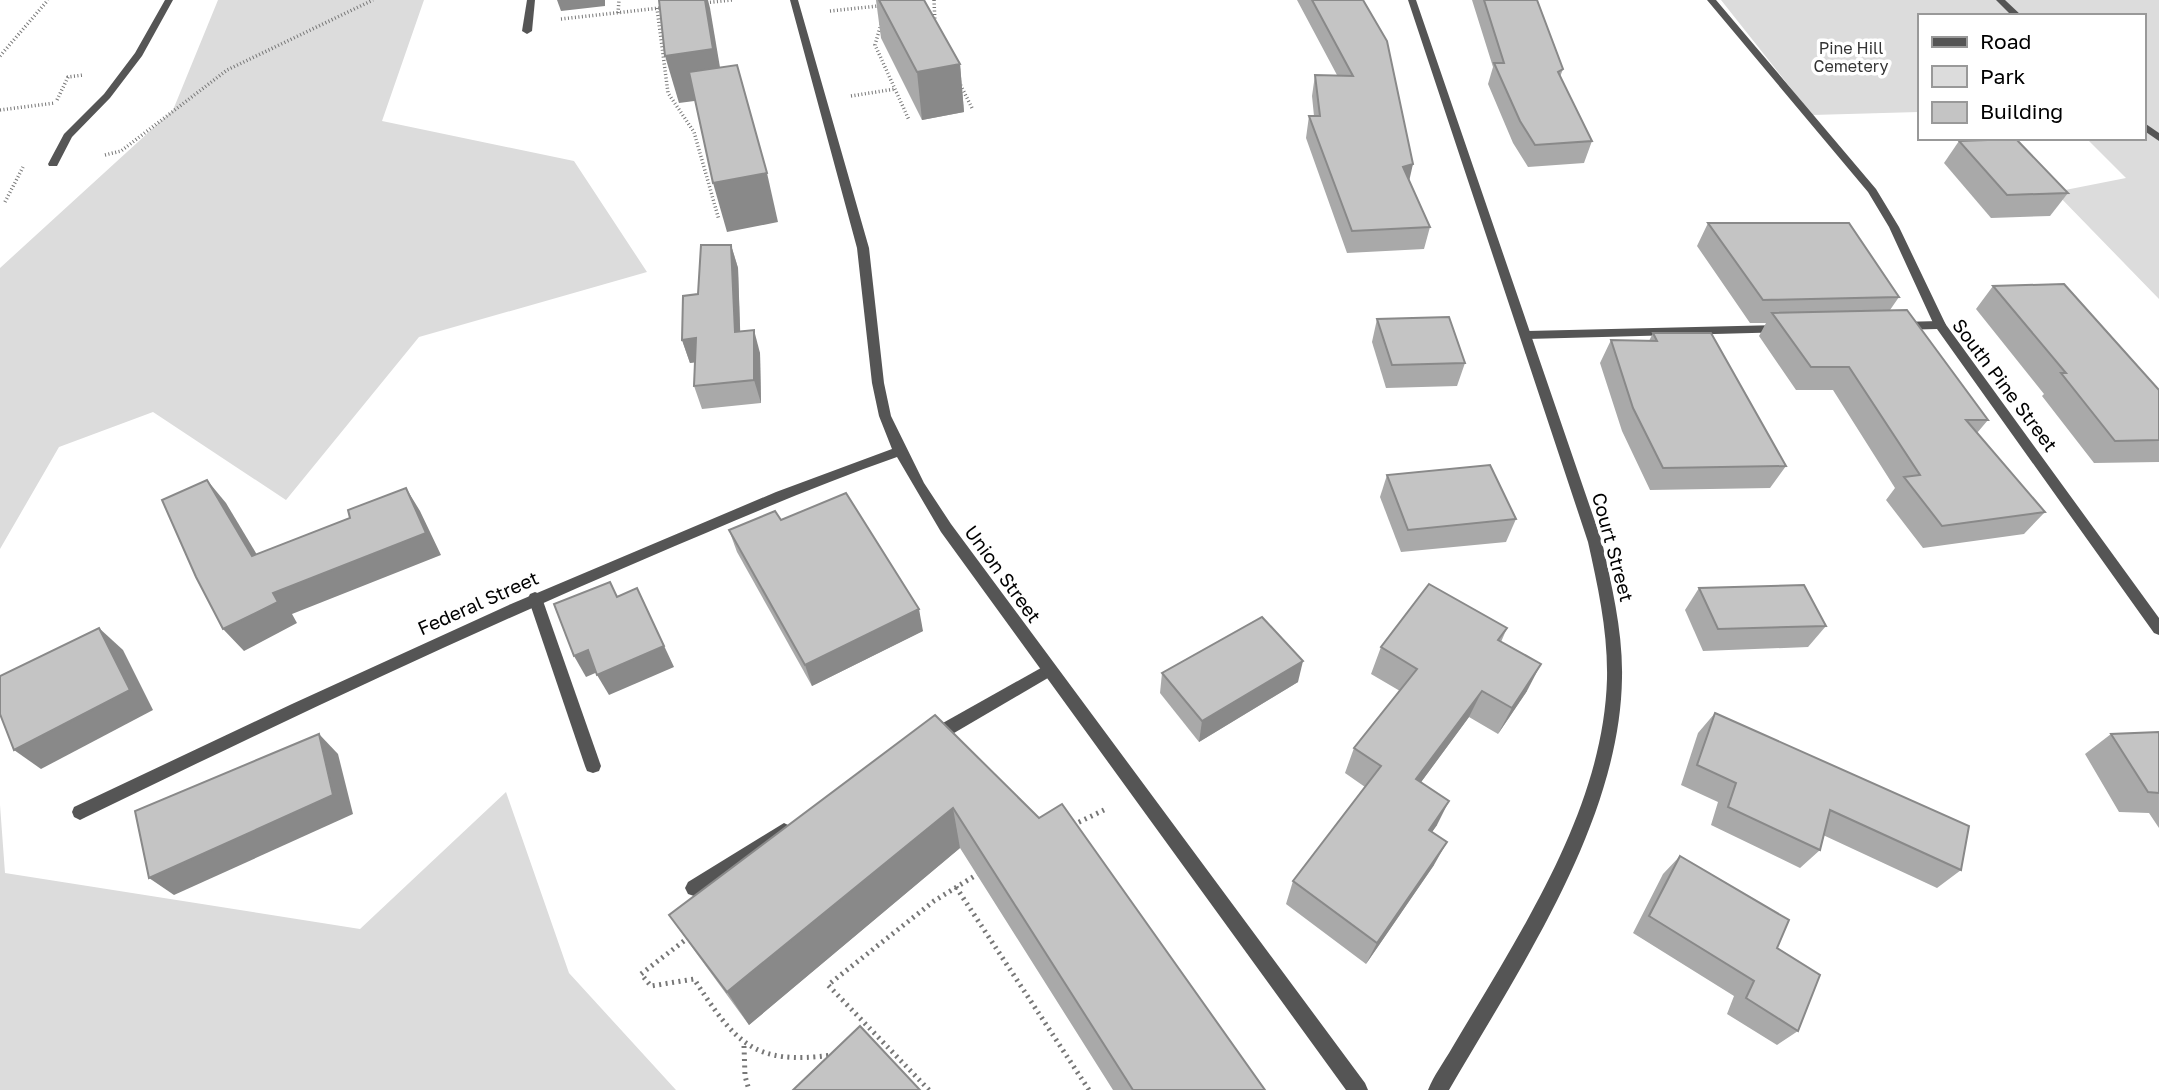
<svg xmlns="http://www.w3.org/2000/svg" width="2159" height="1090" viewBox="0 0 2159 1090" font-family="'Golos Text',sans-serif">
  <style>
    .green { fill: #dcdcdc }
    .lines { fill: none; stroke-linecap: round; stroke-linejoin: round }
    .path-far1 { stroke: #777; stroke-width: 3.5; stroke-dasharray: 1 2.5; stroke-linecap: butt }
    .path { stroke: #777; stroke-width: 5; stroke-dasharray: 2 4.5; stroke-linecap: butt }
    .service { fill: #555; fill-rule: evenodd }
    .minor { fill: #555; fill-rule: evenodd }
    .tertiary { fill: #555; fill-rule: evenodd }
    .wall { fill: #a9a9a9 }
    .shaded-wall { fill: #898989 }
    .building { fill: #c4c4c4; stroke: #898989; stroke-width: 2 }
    .labels { text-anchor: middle; stroke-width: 7; stroke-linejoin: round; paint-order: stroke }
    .far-park-label { font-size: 16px; fill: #333; stroke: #fff }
    .street-label { font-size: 19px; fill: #000; stroke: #fff }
  </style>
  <rect width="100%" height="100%" fill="#fff"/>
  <g class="green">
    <polygon points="218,0 424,0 382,121 574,161 647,272 419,337 286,500 153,412 59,447 0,549 0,268 173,110"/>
    <polygon points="1721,0 2159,0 2159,299 2055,192 2126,178 2086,138 2143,138 2143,16 1919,16 1919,112 1812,115"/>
    <polygon points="506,792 569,973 676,1090 0,1090 0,805 5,873 360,929"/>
  </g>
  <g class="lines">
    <g class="path-far1">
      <polyline points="934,0 935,23"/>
      <polyline points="703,3 732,0"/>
      <polyline points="657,8 668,93 694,132 719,220"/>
      <polyline points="830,11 878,6"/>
      <polyline points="618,13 619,0"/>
      <polyline points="561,19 660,8"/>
      <polyline points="881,24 875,45 909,120"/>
      <polyline points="0,56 48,0"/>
      <polyline points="959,82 972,108"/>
      <polyline points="851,96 895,89"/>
      <polyline points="57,100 68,77 83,75"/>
      <polyline points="0,110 55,103"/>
      <polyline points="105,155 121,151 227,70 373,0"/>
      <polyline points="5,202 23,167"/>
    </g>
    <g class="path">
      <polyline points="1073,825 1104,810"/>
      <polyline points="956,887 1089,1090"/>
      <path d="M689,937L641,974L651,986L694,979C735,1042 753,1066 832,1055"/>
      <polyline points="744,1046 745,1076 749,1090"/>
      <polyline points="929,1090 828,985 934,901 981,872"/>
    </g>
    <g class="service">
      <polygon points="527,0 535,0 532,31 527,34 522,31"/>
      <polygon points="1707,0 1716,0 1876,189 1899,227 1946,325 1944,328 1940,329 1934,325 1889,227 1868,192"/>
      <polygon points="1996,0 2005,0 2022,16 2012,16"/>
      <polygon points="2143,122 2159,133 2159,141 2143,130"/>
      <polygon points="535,592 540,594 542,598 601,766 599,771 593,773 587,771 585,766 528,598 530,594"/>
      <polygon points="1048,664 1053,665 1056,670 1053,675 937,743 931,745 925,743 923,738 925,733"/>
      <polygon points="784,823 790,826 792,831 790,836 700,894 694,896 688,894 685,888 688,882"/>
    </g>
    <g class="minor">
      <polygon points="165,0 173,0 142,56 110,98 72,137 57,166 49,166 48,164 64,134 104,94 135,53"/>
      <path d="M790,0H798L869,248L884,383L891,416L924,483L951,524L1365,1083L1368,1090H1346L941,532L897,457C812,487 729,523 647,558C457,639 271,727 86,817L80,820L74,817L72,812L74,807L292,704L511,604L776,492L892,449L879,416L872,383L857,248Z"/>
      <polygon points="1940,321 1944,322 2159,618 2159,635 2154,633 1937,329 1900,330 1894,326 1900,322"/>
      <polygon points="1781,325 1785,326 1787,329 1785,332 1527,339 1521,335 1527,331"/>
    </g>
    <path class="tertiary" d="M1408,0H1416L1602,542C1612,587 1623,632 1622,678C1620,822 1519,969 1449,1090H1428C1434,1075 1444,1062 1452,1048C1468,1021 1485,993 1501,966C1552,879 1604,782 1607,679C1608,632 1598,587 1588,542Z"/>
  </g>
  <g class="wall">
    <polygon points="876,0 924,0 960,64 964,112 922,120 881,38"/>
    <polygon points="1297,0 1363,0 1409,181 1430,227 1424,249 1347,253 1306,138 1309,116 1314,116 1312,96 1315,75 1337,75"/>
    <polygon points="1472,0 1537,0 1563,69 1560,77 1592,141 1584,163 1528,167 1513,143 1488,84 1493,67"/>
    <polygon points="1959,141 2068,193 2050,216 1991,218 1944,163"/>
    <polygon points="1708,223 1899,297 1890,310 1988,420 1977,433 2045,512 2024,534 1923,548 1886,500 1895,488 1833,390 1796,390 1759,336 1766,323 1750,323 1697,246"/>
    <polygon points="731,245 738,268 740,331 760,353 761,403 702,409 694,386 695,362 690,363 682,340 698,294"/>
    <polygon points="1993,286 2159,390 2159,462 2094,463 2042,396 2044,394 1976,309"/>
    <polygon points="1377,319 1465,363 1457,386 1386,388 1372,342"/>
    <polygon points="1653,333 1786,466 1770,488 1650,490 1622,431 1600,363 1611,340 1649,341"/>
    <polygon points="1387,475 1516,519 1506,542 1401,552 1380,497"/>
    <polygon points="781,520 923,631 812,686 737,552 729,530"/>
    <polygon points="1699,588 1826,626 1808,647 1703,651 1685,610"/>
    <polygon points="1507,628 1501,642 1527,691 1498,734 1469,717 1421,782 1437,825 1432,832 1434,865 1366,964 1286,904 1293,881 1365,787 1345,773 1354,748 1400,691 1371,674 1381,647"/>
    <polygon points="1162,673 1298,682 1199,742 1160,693"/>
    <polygon points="1715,713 1961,870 1937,888 1823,835 1820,850 1800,868 1711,825 1718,802 1681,785 1698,733"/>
    <polygon points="935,715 1265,1090 1113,1090 960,848 749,1025 694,950 669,915"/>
    <polygon points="2159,732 2159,828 2149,813 2119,812 2085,754 2111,734"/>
    <polygon points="1680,856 1777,948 1798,1031 1777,1045 1727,1014 1734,996 1633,933 1663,874"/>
  </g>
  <g class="shaded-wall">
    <polygon points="557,0 605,0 605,6 561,11"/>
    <polygon points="705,0 708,0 710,8 725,97 679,103 665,56"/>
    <polygon points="960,64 964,112 922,120 917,72"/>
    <polygon points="1413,164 1408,186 1403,167"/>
    <polygon points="767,173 778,222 727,232 713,183"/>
    <polygon points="731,245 738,268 741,355 735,332"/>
    <polygon points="754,330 760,353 761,403 754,380"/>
    <polygon points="696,338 704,361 690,363 682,340"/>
    <polygon points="207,480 226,503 271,578 252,556"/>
    <polygon points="406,488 420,511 441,555 292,614 297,623 244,651 223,629"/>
    <polygon points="637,588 674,667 609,695 597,675"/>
    <polygon points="919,609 923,631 812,686 805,665"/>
    <polygon points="99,628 123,650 153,710 41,769 14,750"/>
    <polygon points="588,650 600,671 586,677 574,656"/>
    <polygon points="1303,661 1298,682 1199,742 1202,721"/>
    <polygon points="1541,664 1527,691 1498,734 1512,708"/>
    <polygon points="1482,691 1469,717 1405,804 1416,779"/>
    <polygon points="319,734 338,754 353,814 174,895 149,878"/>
    <polygon points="1449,801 1437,825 1417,853 1429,830"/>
    <polygon points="953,808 960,848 749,1025 727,992"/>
    <polygon points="1447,842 1434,865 1366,964 1377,943"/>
  </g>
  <g class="building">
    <polygon points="659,0 705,0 713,49 665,56"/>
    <polygon points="879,0 924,0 960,64 917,72"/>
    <polygon points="1312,0 1363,0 1387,41 1413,164 1403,167 1430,227 1352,231 1309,116 1320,116 1315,75 1353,76"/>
    <polygon points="1484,0 1537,0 1563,69 1558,72 1592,141 1535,145 1520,121 1494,63 1504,63"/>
    <polygon points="737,65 767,173 713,183 689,72"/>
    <polygon points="2016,139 2068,193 2007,195 1959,141"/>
    <polygon points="1708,223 1849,223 1899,297 1763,300"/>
    <polygon points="701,245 731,245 735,332 754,330 754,380 694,386 696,338 682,340 683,296 698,294"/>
    <polygon points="2064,284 2159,390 2159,440 2115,441 2061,373 2066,373 1993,286"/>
    <polygon points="1907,310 1988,420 1966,420 2045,512 1942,526 1904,477 1920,475 1849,367 1811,367 1772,313"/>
    <polygon points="1449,317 1465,363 1392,365 1377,319"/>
    <polygon points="1653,333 1711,333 1786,466 1663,468 1633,408 1611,340 1657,341"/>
    <polygon points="1490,465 1516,519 1408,530 1387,475"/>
    <polygon points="207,480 252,556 350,518 348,510 406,488 426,533 273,593 278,602 223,629 196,577 162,500"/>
    <polygon points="846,493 919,609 805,665 729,530 775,511 781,520"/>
    <polygon points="610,582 617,597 637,588 664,646 597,675 588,650 574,656 554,604"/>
    <polygon points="1429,584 1507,628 1498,640 1541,664 1512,708 1482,691 1416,779 1449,801 1429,830 1447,842 1377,943 1293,881 1381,766 1354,748 1417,669 1381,647"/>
    <polygon points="1804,585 1826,626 1718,629 1699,588"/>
    <polygon points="1262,617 1303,661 1202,721 1162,673"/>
    <polygon points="99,628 130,690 14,750 0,714 0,676"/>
    <polygon points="1715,713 1969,826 1961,870 1830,810 1820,850 1728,807 1736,783 1697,765"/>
    <polygon points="935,715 1039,818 1062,804 1265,1090 1133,1090 953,808 727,992 669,915"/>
    <polygon points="2159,732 2159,793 2148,792 2111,734"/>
    <polygon points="319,734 333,795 149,878 135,811"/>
    <polygon points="1680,856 1789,920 1777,948 1820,975 1798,1031 1746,998 1754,981 1649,916"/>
    <polygon points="860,1026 920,1090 793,1090"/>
  </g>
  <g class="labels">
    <g class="far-park-label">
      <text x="1851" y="54">Pine Hill<tspan x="1851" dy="18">Cemetery</tspan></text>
    </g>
    <g class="street-label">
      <text transform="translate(2005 385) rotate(53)" y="7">South Pine Street</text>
      <text transform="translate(1613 547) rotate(75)" y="7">Court Street</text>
      <text transform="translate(1003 574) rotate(54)" y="7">Union Street</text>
      <text transform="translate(478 603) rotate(-24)" y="7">Federal Street</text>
    </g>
  </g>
  <rect x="1918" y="14" width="228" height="126" fill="#ffffff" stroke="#999999" stroke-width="2"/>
  <rect x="1932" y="37" width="35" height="10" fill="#555555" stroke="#999999" stroke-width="2"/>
  <text x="1980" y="49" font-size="21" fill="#000000">Road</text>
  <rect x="1932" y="66" width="35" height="21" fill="#dcdcdc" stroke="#999999" stroke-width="2"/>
  <text x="1980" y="84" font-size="21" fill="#000000">Park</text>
  <rect x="1932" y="102" width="35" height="21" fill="#c4c4c4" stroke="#999999" stroke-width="2"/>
  <text x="1980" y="119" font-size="21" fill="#000000">Building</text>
</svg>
